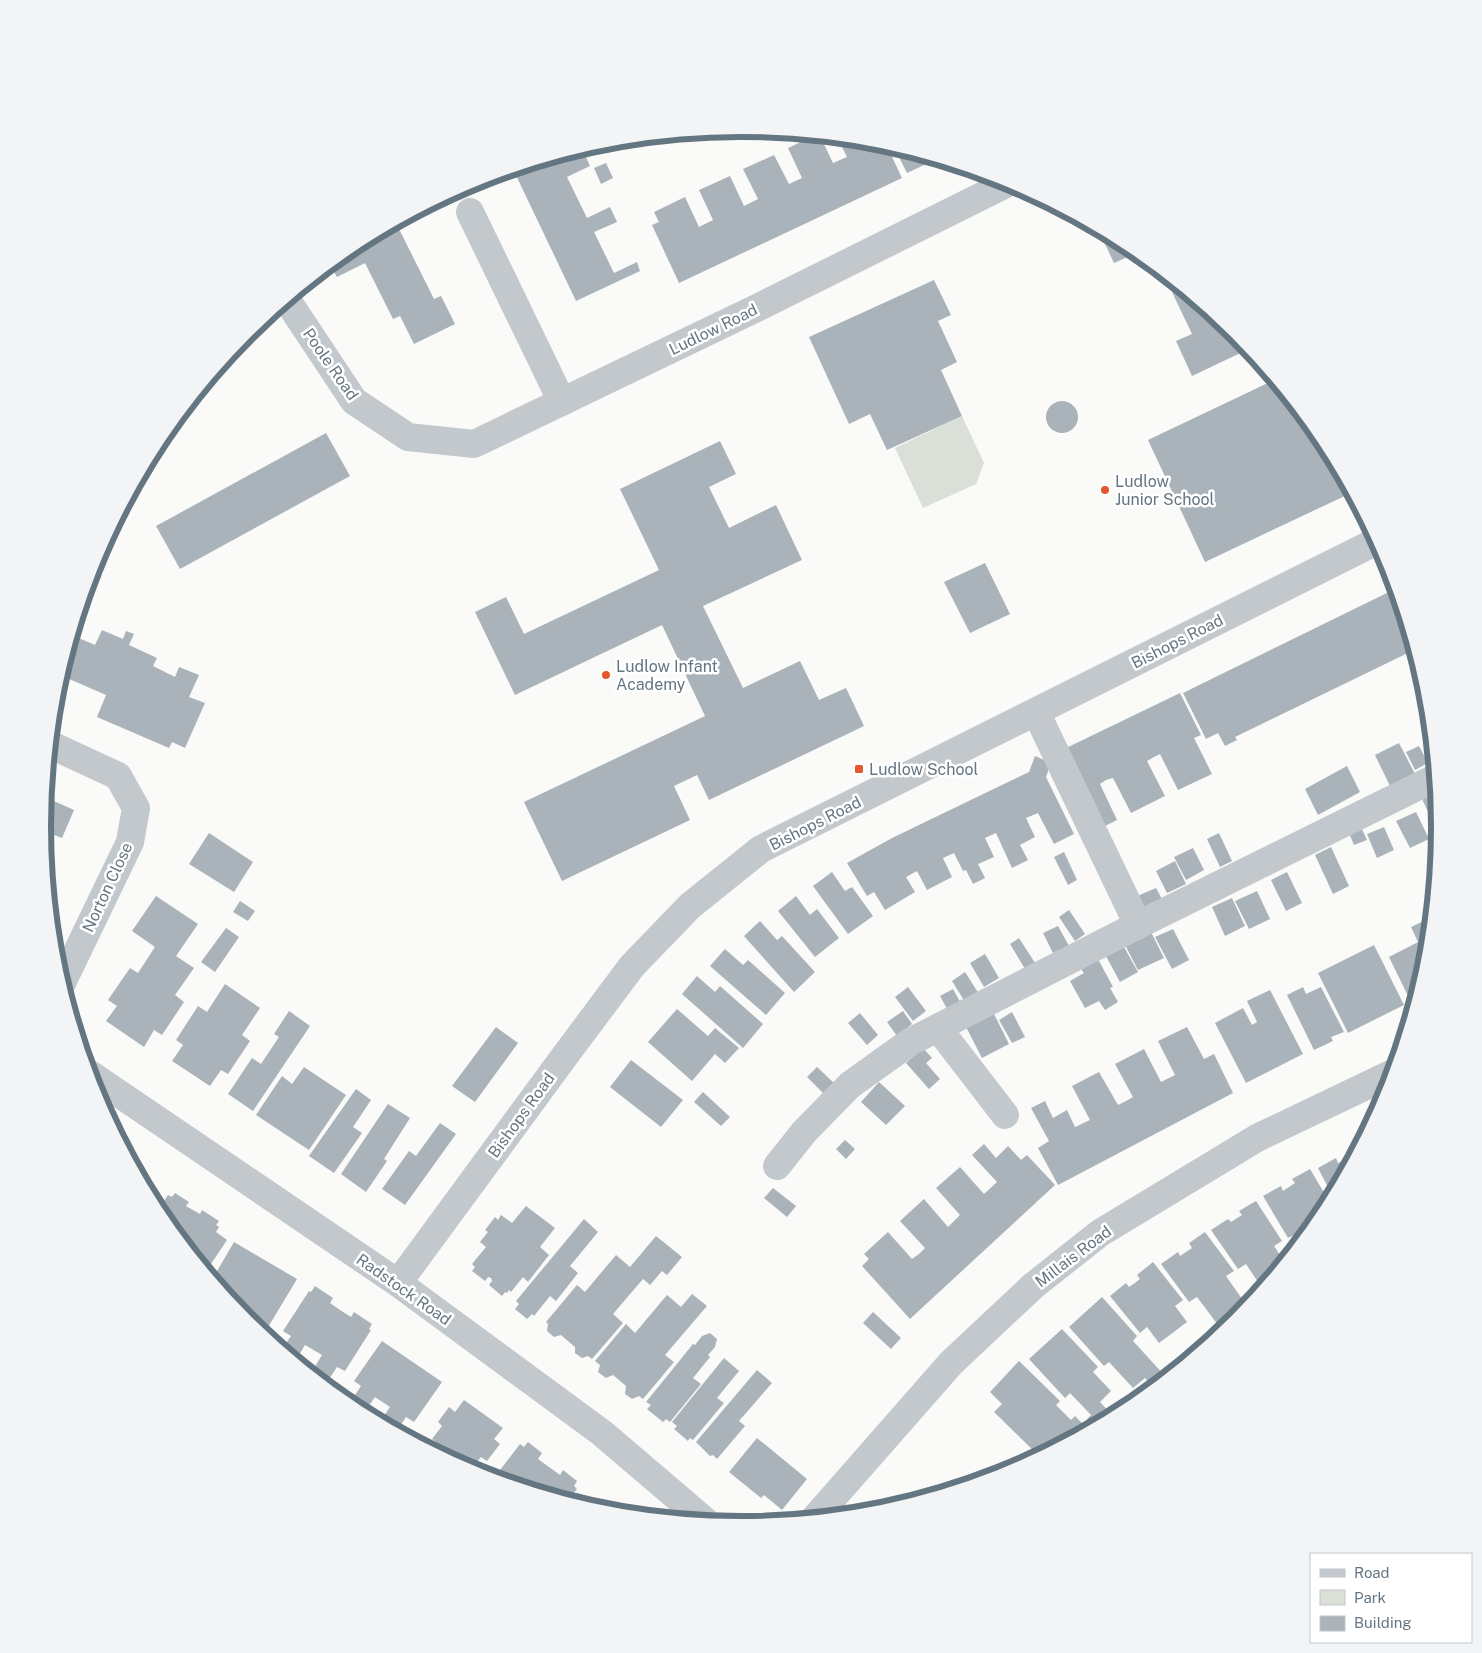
<svg xmlns="http://www.w3.org/2000/svg" width="1482" height="1653" viewBox="0 0 1482 1653" font-family="'Public Sans',sans-serif">
  <style>
    .green { fill: #dadfd7 }
    .building { fill: #aab3b9 }
    .lines { fill: none; stroke-linecap: round; stroke-linejoin: round }
    .minor { stroke: #c3c8cc; stroke-width: 28 }
    .poi-dot { fill: #e4572e; stroke: #fff; stroke-width: 2 }
    .labels { text-anchor: middle; stroke-width: 5; stroke-linejoin: round; paint-order: stroke }
    .street-label { font-size: 16px; fill: #657683; stroke: #fff }
    .poi-label { font-size: 16px; fill: #657683; stroke: #fff; text-anchor: start }
    .rim { fill: none; stroke: #657683; stroke-width: 6 }
  </style>
  <rect width="100%" height="100%" fill="#fafaf8"/>
  <polygon class="green" points="962,416 984,463 976,484 923,508 895,448"/>
  <g class="building">
    <polygon points="816,135 820,136 833,163 847,157 837,137 878,141 886,144 902,178 679,283 652,225 659,222 654,212 685,197 699,227 713,220 699,190 730,176 744,206 758,199 743,169 774,155 789,184 802,178 788,148"/>
    <polygon points="894,147 925,156 937,159 907,173"/>
    <polygon points="583,151 590,166 567,177 587,218 610,207 617,222 594,232 614,273 637,262 640,271 576,301 513,169 557,156 560,162"/>
    <polygon points="606,163 613,178 601,184 594,168"/>
    <polygon points="396,223 434,299 441,296 455,324 414,344 400,316 393,319 365,263 337,277 330,265 359,251 356,244"/>
    <polygon points="1098,229 1129,246 1137,253 1114,263"/>
    <polygon points="934,280 951,315 938,321 957,362 941,370 962,416 887,450 870,414 849,424 809,337"/>
    <polygon points="1181,288 1235,333 1249,349 1192,376 1176,341 1192,334 1172,292"/>
    <polygon points="1274,380 1322,439 1351,493 1205,562 1148,440"/>
    <circle cx="1062" cy="417" r="16"/>
    <polygon points="326,433 350,476 180,569 156,526"/>
    <polygon points="720,441 736,474 709,487 729,528 776,505 802,560 703,606 743,688 800,661 819,700 846,688 864,726 709,800 697,775 674,786 690,820 562,881 524,802 705,716 662,625 515,695 475,612 506,597 524,634 659,570 620,489"/>
    <polygon points="985,563 1010,614 970,633 944,582"/>
    <polygon points="1395,589 1414,650 1235,737 1237,740 1225,746 1218,733 1206,739 1183,693"/>
    <polygon points="80,610 84,612 74,636 95,645 102,630 123,639 126,631 134,634 129,645 157,658 153,666 175,677 179,667 199,675 189,697 205,703 185,748 172,742 169,748 97,717 106,695 60,675"/>
    <polygon points="1180,693 1201,735 1194,738 1212,774 1178,790 1160,754 1154,757 1147,761 1165,796 1131,813 1113,778 1106,780 1100,784 1117,820 1101,828 1062,750"/>
    <polygon points="1399,743 1415,774 1390,786 1375,755"/>
    <polygon points="1419,746 1428,763 1415,770 1406,752"/>
    <polygon points="1035,756 1051,763 1046,777 1074,834 1054,844 1038,813 1026,818 1035,837 1020,845 1028,860 1012,868 996,833 985,838 994,857 978,864 985,878 973,884 966,870 963,871 954,853 943,858 952,877 927,890 917,871 906,877 915,892 885,910 874,892 867,896 847,863 892,838 1029,772"/>
    <polygon points="1347,766 1360,792 1318,815 1305,789"/>
    <polygon points="1436,792 1439,827 1436,828 1422,799"/>
    <polygon points="45,797 74,810 62,838 54,835 45,855 43,826"/>
    <polygon points="1416,812 1429,839 1410,848 1396,821"/>
    <polygon points="1360,825 1367,840 1354,845 1348,831"/>
    <polygon points="1384,827 1394,850 1377,858 1367,834"/>
    <polygon points="209,833 253,862 234,892 189,864"/>
    <polygon points="1219,833 1232,861 1220,867 1207,839"/>
    <polygon points="1331,847 1349,886 1333,894 1315,855"/>
    <polygon points="1193,848 1204,870 1186,880 1174,857"/>
    <polygon points="1064,852 1077,880 1068,885 1054,857"/>
    <polygon points="1175,861 1186,884 1167,893 1156,871"/>
    <polygon points="832,872 845,891 852,887 873,916 848,934 813,886"/>
    <polygon points="1287,872 1302,903 1286,911 1271,880"/>
    <polygon points="1156,888 1163,901 1142,911 1135,897"/>
    <polygon points="1257,891 1270,919 1249,929 1235,901"/>
    <polygon points="156,896 198,924 176,956 194,968 175,995 184,1002 162,1035 154,1030 144,1047 106,1021 117,1006 108,1000 130,968 138,973 155,947 132,931"/>
    <polygon points="796,896 810,915 817,909 839,938 815,957 778,911"/>
    <polygon points="1232,898 1245,926 1225,936 1212,907"/>
    <polygon points="240,901 255,911 248,921 233,912"/>
    <polygon points="1069,910 1085,934 1075,941 1059,917"/>
    <polygon points="1430,918 1426,963 1417,994 1409,998 1389,957 1418,942 1411,927"/>
    <polygon points="760,921 777,940 782,936 815,972 794,992 744,936"/>
    <polygon points="1058,926 1069,946 1053,953 1043,933"/>
    <polygon points="226,928 239,937 215,972 201,962"/>
    <polygon points="1173,929 1189,960 1172,969 1155,937"/>
    <polygon points="1151,932 1164,958 1138,970 1125,945"/>
    <polygon points="1019,938 1035,963 1025,969 1010,944"/>
    <polygon points="1374,945 1404,1005 1348,1033 1318,973"/>
    <polygon points="1124,947 1138,972 1120,982 1106,956"/>
    <polygon points="725,949 743,965 748,960 785,993 766,1015 710,966"/>
    <polygon points="985,954 999,978 984,987 970,963"/>
    <polygon points="1098,959 1113,987 1110,988 1118,1002 1105,1010 1099,1001 1085,1008 1070,981 1084,973 1081,969"/>
    <polygon points="965,972 979,994 965,1002 952,981"/>
    <polygon points="697,976 715,992 720,986 763,1024 743,1048 682,994"/>
    <polygon points="225,984 260,1008 242,1035 250,1041 228,1074 221,1070 210,1086 172,1061 183,1045 176,1040 198,1006 207,1012"/>
    <polygon points="908,987 926,1011 913,1021 895,997"/>
    <polygon points="1303,987 1306,994 1321,987 1344,1032 1331,1037 1333,1041 1314,1050 1287,995"/>
    <polygon points="953,989 963,1007 950,1014 940,996"/>
    <polygon points="1270,990 1303,1054 1246,1083 1215,1023 1243,1008 1252,1025 1257,1022 1247,1001"/>
    <polygon points="677,1009 708,1036 715,1028 739,1048 725,1063 715,1054 692,1081 648,1042"/>
    <polygon points="992,1010 1009,1044 982,1058 964,1023"/>
    <polygon points="289,1011 310,1026 253,1111 228,1094 252,1058 261,1064 279,1037 274,1034"/>
    <polygon points="903,1011 912,1024 897,1036 887,1022"/>
    <polygon points="1012,1012 1025,1037 1012,1043 999,1020"/>
    <polygon points="860,1013 878,1035 867,1045 848,1023"/>
    <polygon points="496,1027 518,1043 475,1102 452,1086"/>
    <polygon points="1187,1027 1204,1059 1214,1054 1233,1093 1058,1185 1038,1148 1049,1141 1031,1108 1045,1101 1053,1118 1067,1110 1075,1127 1090,1120 1072,1086 1099,1072 1118,1105 1126,1101 1133,1097 1115,1064 1144,1049 1161,1082 1175,1075 1158,1041"/>
    <polygon points="923,1048 932,1058 926,1063 940,1079 929,1089 906,1063"/>
    <polygon points="631,1060 683,1100 661,1127 610,1087"/>
    <polygon points="304,1067 346,1095 309,1150 256,1115 282,1076 292,1084"/>
    <polygon points="817,1067 835,1084 824,1094 807,1077"/>
    <polygon points="879,1082 905,1106 886,1125 861,1102"/>
    <polygon points="356,1089 371,1100 353,1127 362,1133 334,1173 309,1156"/>
    <polygon points="703,1092 730,1117 721,1126 694,1102"/>
    <polygon points="388,1104 410,1118 384,1159 387,1161 366,1192 341,1174"/>
    <polygon points="440,1123 456,1134 405,1205 382,1189 409,1151 416,1156"/>
    <polygon points="845,1140 855,1149 846,1159 836,1149"/>
    <polygon points="984,1144 996,1158 1008,1146 1021,1160 1027,1155 1055,1185 910,1319 862,1266 869,1259 864,1254 888,1232 912,1259 919,1254 925,1248 900,1221 924,1199 948,1227 960,1215 936,1188 960,1167 984,1194 997,1182 972,1155"/>
    <polygon points="1358,1148 1345,1171 1332,1195 1318,1168 1336,1158 1338,1163 1351,1157 1348,1152"/>
    <polygon points="1310,1169 1329,1201 1322,1215 1300,1241 1296,1234 1288,1238 1263,1196 1281,1186 1283,1191 1295,1183 1292,1179"/>
    <polygon points="773,1188 796,1206 787,1217 764,1198"/>
    <polygon points="175,1193 189,1202 186,1206 200,1214 202,1210 219,1221 216,1225 219,1227 216,1232 227,1240 207,1270 158,1210 168,1195 172,1197"/>
    <polygon points="1256,1201 1282,1241 1274,1246 1284,1261 1270,1269 1273,1274 1262,1288 1246,1264 1238,1269 1211,1230 1228,1219 1231,1222 1242,1215 1239,1211"/>
    <polygon points="526,1206 555,1228 540,1247 549,1255 528,1282 523,1277 511,1292 509,1290 507,1293 505,1292 502,1296 489,1285 492,1281 491,1278 488,1277 485,1281 472,1271 475,1267 472,1264 486,1247 480,1242 488,1232 485,1230 495,1217 498,1220 501,1215 512,1223"/>
    <polygon points="584,1219 598,1232 570,1266 578,1273 556,1301 550,1296 534,1316 532,1314 527,1319 515,1309 519,1304 516,1301"/>
    <polygon points="1205,1232 1234,1271 1226,1276 1247,1306 1238,1316 1221,1329 1197,1297 1189,1302 1161,1264 1178,1252 1180,1256 1192,1248 1189,1243"/>
    <polygon points="656,1236 682,1257 667,1275 662,1271 650,1285 643,1279 613,1314 623,1323 592,1359 588,1356 582,1358 575,1353 575,1347 561,1335 554,1337 547,1331 548,1324 546,1322 577,1285 585,1292 616,1255 630,1267"/>
    <polygon points="234,1242 297,1279 264,1334 245,1318 250,1309 240,1304 237,1309 213,1278"/>
    <polygon points="1153,1262 1183,1300 1175,1306 1187,1322 1159,1343 1147,1327 1140,1333 1110,1296 1126,1283 1129,1287 1135,1283 1140,1279 1137,1275"/>
    <polygon points="315,1286 333,1298 330,1303 340,1310 351,1317 354,1312 372,1324 369,1329 371,1330 345,1371 337,1367 325,1385 311,1373 322,1355 305,1345 296,1360 282,1349 291,1336 283,1331 309,1291 311,1292"/>
    <polygon points="692,1294 707,1306 665,1355 674,1362 643,1399 639,1396 632,1399 625,1394 626,1386 613,1375 606,1378 598,1372 600,1365 595,1361 626,1324 635,1333 667,1295 681,1307"/>
    <polygon points="1102,1297 1137,1336 1133,1341 1166,1377 1153,1387 1145,1378 1133,1388 1109,1362 1104,1366 1069,1327"/>
    <polygon points="873,1312 901,1338 891,1349 863,1323"/>
    <polygon points="1062,1329 1098,1367 1093,1372 1111,1391 1100,1402 1111,1414 1105,1420 1093,1426 1087,1419 1091,1415 1070,1393 1065,1398 1029,1359"/>
    <polygon points="710,1333 717,1339 715,1347 708,1355 710,1357 693,1378 701,1384 670,1422 666,1419 663,1422 647,1409 651,1405 646,1402 693,1344 695,1345 702,1336"/>
    <polygon points="382,1341 442,1382 414,1422 406,1417 397,1431 380,1422 390,1407 375,1397 364,1413 349,1404 361,1386 354,1381"/>
    <polygon points="724,1358 739,1371 717,1398 724,1403 693,1440 690,1438 688,1441 674,1429 677,1426 672,1422"/>
    <polygon points="1019,1361 1060,1401 1056,1405 1071,1420 1075,1416 1088,1429 1044,1453 1041,1450 1037,1454 994,1412 1002,1404 990,1392"/>
    <polygon points="757,1370 772,1383 739,1421 745,1426 717,1459 713,1455 710,1456 696,1442"/>
    <polygon points="464,1400 503,1428 494,1439 500,1444 487,1461 481,1457 473,1467 469,1464 466,1468 431,1449 436,1442 432,1439 442,1426 438,1422 449,1407 455,1412"/>
    <polygon points="757,1438 807,1479 782,1510 764,1495 761,1498 729,1472"/>
    <polygon points="528,1442 542,1453 538,1459 560,1475 563,1470 577,1481 574,1486 577,1489 568,1500 494,1478 520,1444 524,1447"/>
    <polygon points="930,1490 935,1494 922,1498"/>
    <polygon points="598,1498 612,1511 611,1512 585,1506 590,1499 594,1503"/>
    <polygon points="885,1499 893,1507 872,1512"/>
  </g>
  <g class="lines">
    <g class="minor">
      <polyline points="470,212 562,402"/>
      <polyline points="287,300 354,401 408,437 474,444 763,305 1010,182"/>
      <polyline points="1036,712 1138,925"/>
      <polyline points="51,745 118,776 136,808 130,842 62,983"/>
      <polyline points="938,1028 1005,1115"/>
      <polyline points="90,1074 398,1283 602,1433 705,1521"/>
      <polyline points="777,1166 804,1132 850,1085 910,1042 1138,925 1435,778"/>
      <polyline points="398,1283 564,1057 632,966 690,906 761,849 1377,541"/>
      <polyline points="815,1518 951,1363 1033,1286 1100,1233 1257,1138 1393,1073"/>
    </g>
  </g>
  <g class="poi-dot">
    <circle cx="1105" cy="490" r="5"/>
    <circle cx="606" cy="675" r="5"/>
    <rect x="854" y="764" width="10" height="10" rx="2.5"/>
  </g>
  <g class="labels">
    <g class="street-label">
      <text transform="translate(713 329) rotate(-26)" y="6">Ludlow Road</text>
      <text transform="translate(331 364) rotate(55)" y="6">Poole Road</text>
      <text transform="translate(1177 641) rotate(-27)" y="6">Bishops Road</text>
      <text transform="translate(815 823) rotate(-27)" y="6">Bishops Road</text>
      <text transform="translate(107 887) rotate(-65)" y="6">Norton Close</text>
      <text transform="translate(521 1115) rotate(-54)" y="6">Bishops Road</text>
      <text transform="translate(1073 1256) rotate(-37)" y="6">Millais Road</text>
      <text transform="translate(404 1289) rotate(35)" y="6">Radstock Road</text>
    </g>
    <g class="poi-label">
      <text x="1115" y="487">Ludlow<tspan x="1115" dy="18">Junior School</tspan></text>
      <text x="616" y="672">Ludlow Infant<tspan x="616" dy="18">Academy</tspan></text>
      <text x="869" y="775">Ludlow School</text>
    </g>
  </g>
  <path d="M0 0H1482V1653H0ZM740 137H742A689 689 0 0 1 1431 826V827A689 689 0 0 1 742 1516H740A689 689 0 0 1 51 827V826A689 689 0 0 1 740 137Z" fill="#f3f4f5" fill-rule="evenodd"/>
  <path class="rim" d="M740 137H742A689 689 0 0 1 1431 826V827A689 689 0 0 1 742 1516H740A689 689 0 0 1 51 827V826A689 689 0 0 1 740 137Z"/>
  <rect x="1310" y="1553" width="162" height="90" fill="#ffffff" stroke="#c1c8cd"/>
  <rect x="1320" y="1569" width="25" height="8" fill="#c3c8cc" stroke="#c1c8cd"/>
  <text x="1354" y="1578" font-size="15" fill="#657683">Road</text>
  <rect x="1320" y="1590" width="25" height="15" fill="#dadfd7" stroke="#c1c8cd"/>
  <text x="1354" y="1603" font-size="15" fill="#657683">Park</text>
  <rect x="1320" y="1616" width="25" height="15" fill="#aab3b9" stroke="#c1c8cd"/>
  <text x="1354" y="1628" font-size="15" fill="#657683">Building</text>
</svg>
